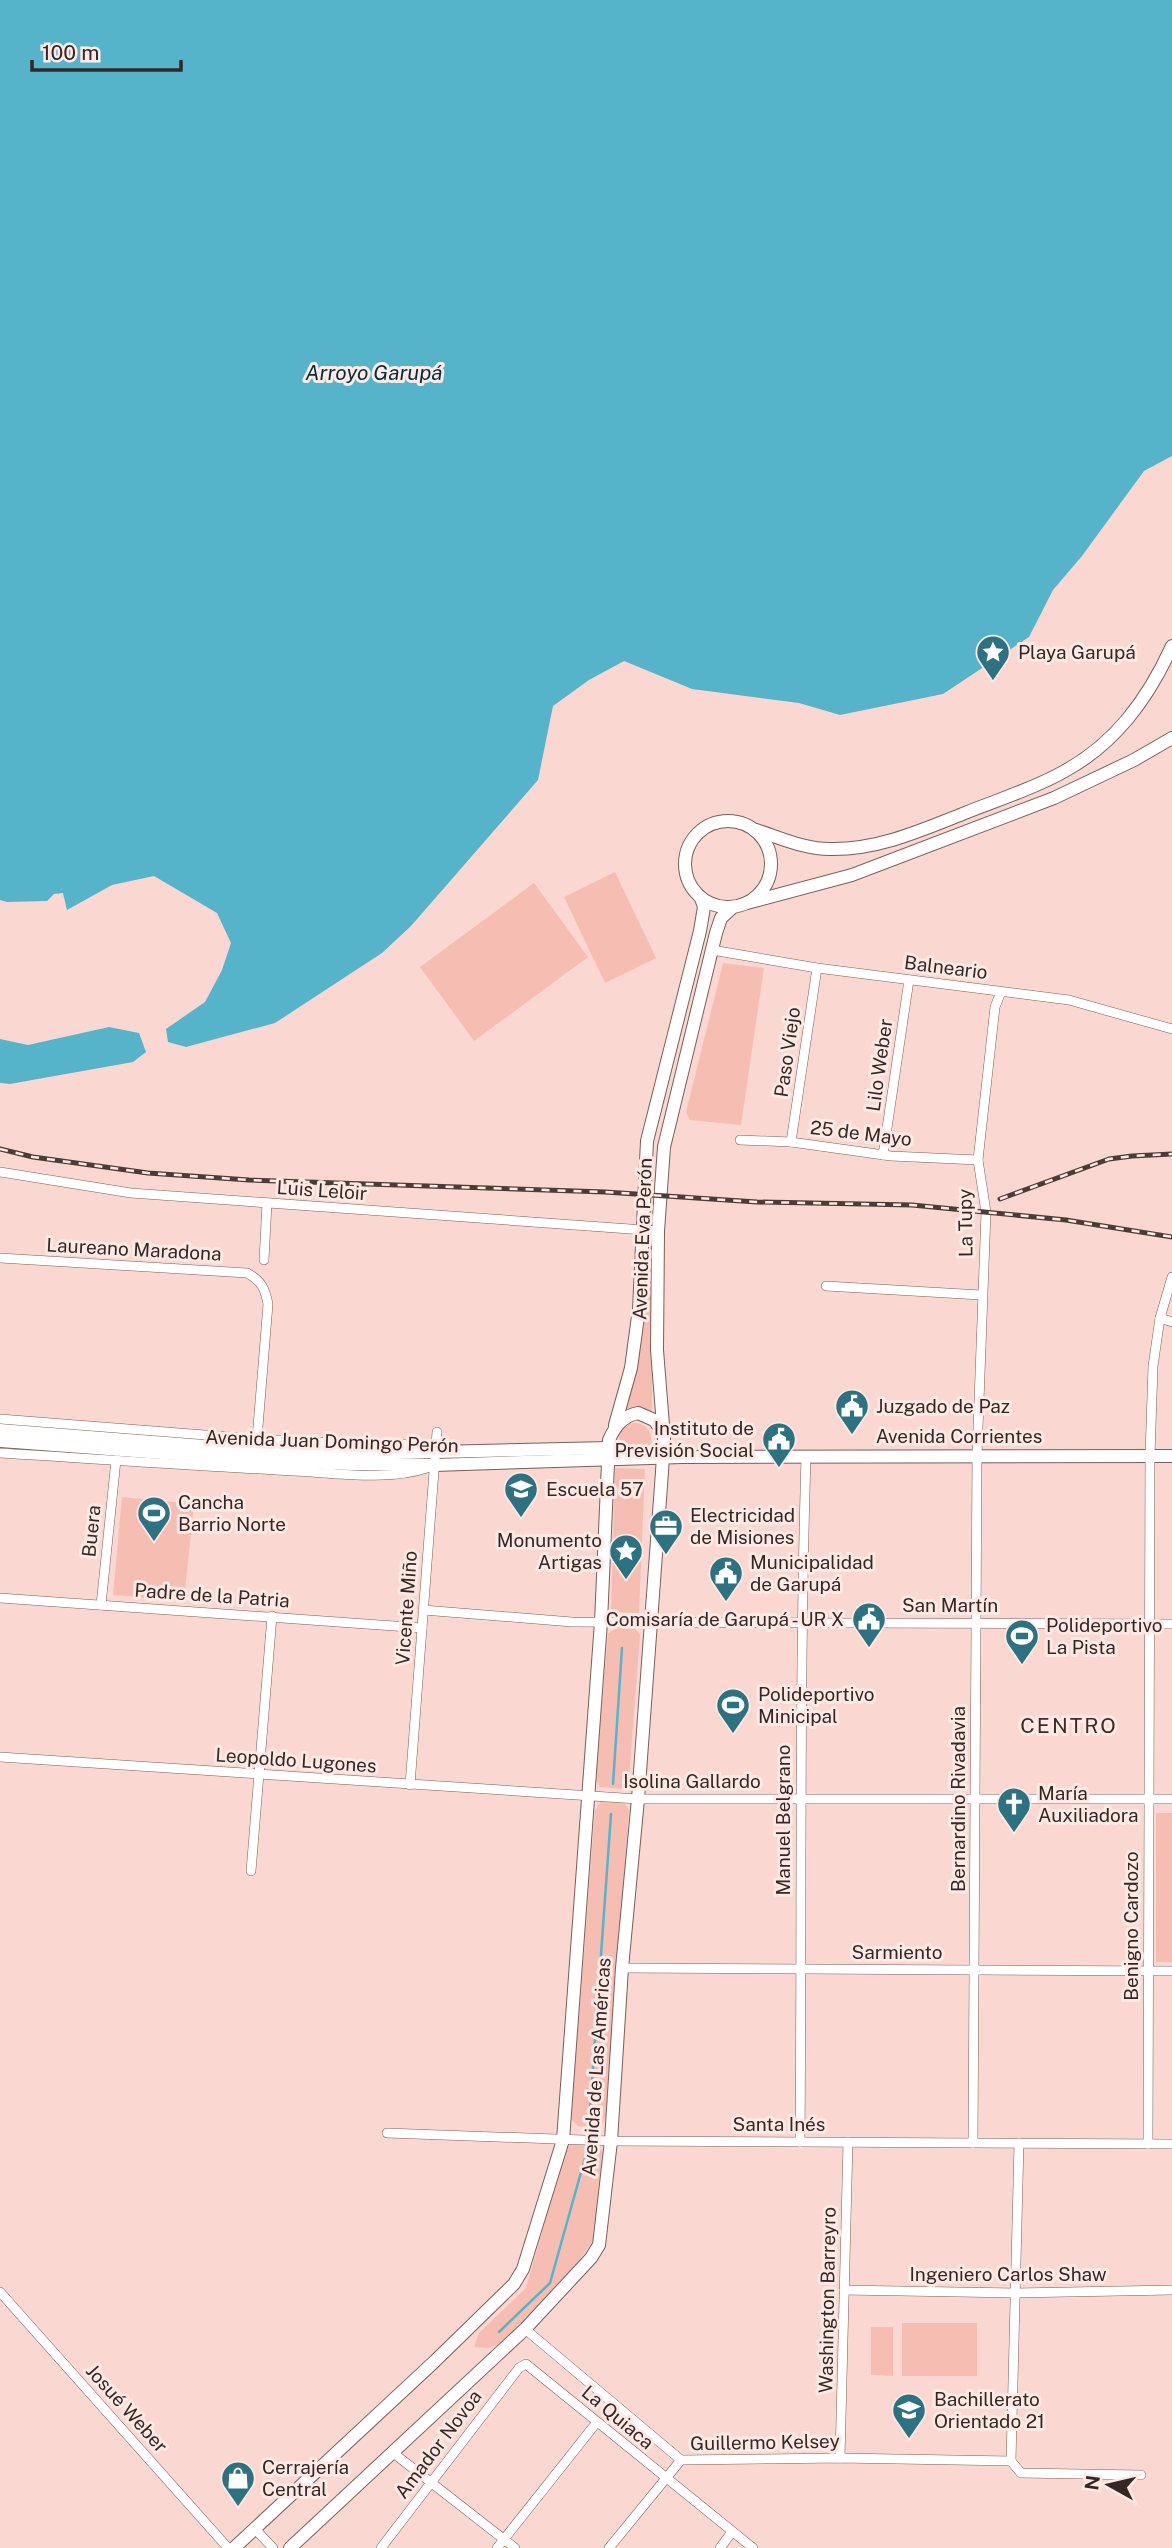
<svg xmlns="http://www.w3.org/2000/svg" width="1172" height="2548" viewBox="0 0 1172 2548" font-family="'Public Sans',sans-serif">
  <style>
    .green { fill: #f6beb2 }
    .water { fill: #55b4ca }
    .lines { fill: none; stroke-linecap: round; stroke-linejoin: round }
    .stream { stroke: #55b4ca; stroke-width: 2.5 }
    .minor-casing { stroke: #7b5e58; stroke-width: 10 }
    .secondary-casing { stroke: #7b5e58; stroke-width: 14 }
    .minor { stroke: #fff; stroke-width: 9 }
    .secondary { stroke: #fff; stroke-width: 12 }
    .rail-casing { stroke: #4b3c38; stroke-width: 5 }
    .rail { stroke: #fee9e4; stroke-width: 2.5; stroke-dasharray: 8; stroke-linecap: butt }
    .labels { text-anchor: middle; stroke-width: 6; stroke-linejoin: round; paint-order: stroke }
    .poi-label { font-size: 19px; fill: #342724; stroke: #fee9e4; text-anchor: start }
    .street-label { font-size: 19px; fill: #342724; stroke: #fee9e4 }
    .water-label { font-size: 21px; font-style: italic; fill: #002f38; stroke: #fee9e4 }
    .neighbourhood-label { font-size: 21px; letter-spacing: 2px; fill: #412823; stroke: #fee9e4 }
  </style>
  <rect width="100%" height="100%" fill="#fad8d1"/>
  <g class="green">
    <polygon points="615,872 656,958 605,983 564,897"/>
    <polygon points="534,883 588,957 474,1041 420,967"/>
    <polygon points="723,963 764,968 741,1125 690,1120 686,1112"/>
    <polygon points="650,1256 653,1258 652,1414 625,1411 647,1258"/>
    <circle cx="635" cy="1439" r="16"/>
    <polygon points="615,1468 645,1469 639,1613 611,1612"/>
    <polygon points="122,1497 194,1504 184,1601 113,1595"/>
    <polygon points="616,1628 635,1628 640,1635 629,1779 621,1789 600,1787 595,1780 608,1634"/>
    <polygon points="622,1799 629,1810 606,2117 600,2129 578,2126 571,2119 595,1810 602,1800"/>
    <rect x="1156" y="1813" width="16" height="149"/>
    <polygon points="573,2143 599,2145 603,2152 594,2240 569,2274 505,2342 488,2348 474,2347 479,2333 526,2288 566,2149"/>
    <rect x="902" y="2323" width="75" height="53"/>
    <polygon points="871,2327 893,2327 893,2376 871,2375"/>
  </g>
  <g class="water">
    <polygon points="0,0 1172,0 1172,456 1144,471 1082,556 1053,590 1029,637 943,694 840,715 799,703 692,689 624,661 589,680 553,706 538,780 411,926 382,953 275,1023 186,1047 168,1042 166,1029 205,1002 222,970 231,943 217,913 154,876 112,885 67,910 63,893 54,894 47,901 7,902 0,900"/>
    <polygon points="109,1027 139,1033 146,1052 133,1062 10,1084 0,1083 0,1039 28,1045"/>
  </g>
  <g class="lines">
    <g class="stream">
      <polyline points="613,1784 622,1648"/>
      <polyline points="589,2124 611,1814"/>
      <polyline points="499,2332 550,2283 585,2158"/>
    </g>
    <g class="minor-casing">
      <g id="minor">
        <polyline points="712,950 817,968 1069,1000 1172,1029"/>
        <polyline points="740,1140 791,1142 891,1156 978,1160"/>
        <polyline points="791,1142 817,968"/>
        <polyline points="883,1155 909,980"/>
        <polyline points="0,1172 131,1193 658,1231"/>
        <path d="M0,1258L247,1273C262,1281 265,1289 268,1304L257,1439"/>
        <polyline points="264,1260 267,1203"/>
        <polyline points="826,1286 981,1295"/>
        <polyline points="1160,1318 1172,1322"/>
        <polyline points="0,1419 257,1439 353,1444 421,1444 434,1452"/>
        <path d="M0,1453C98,1459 196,1466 294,1471C334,1473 389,1481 427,1468"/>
        <polyline points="0,1598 422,1628"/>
        <polyline points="101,1605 116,1460"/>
        <polyline points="423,1610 572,1622 1172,1624"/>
        <polyline points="0,1757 638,1799 1172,1799"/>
        <polyline points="410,1785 437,1432"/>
        <polyline points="251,1871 272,1616"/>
        <polyline points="622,1968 1172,1971"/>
        <polyline points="387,2133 611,2141 1172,2144"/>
        <path d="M800,2142C802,1914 799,1685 806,1457"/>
        <polyline points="973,2143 977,1455 986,1212 978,1160 995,1007 1001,992"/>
        <polyline points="1148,2144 1150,1456 1153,1366 1160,1318 1172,1277"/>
        <polyline points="844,2290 1015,2293 1172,2290"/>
        <polyline points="0,2292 228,2548"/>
        <polyline points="525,2329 681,2460 840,2458 1011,2461"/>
        <polyline points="392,2452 515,2548"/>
        <polyline points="840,2458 848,2142"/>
        <polyline points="1011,2461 1019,2143"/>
        <polyline points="1011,2461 1021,2473 1141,2475"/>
        <polyline points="255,2529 273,2548"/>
        <polyline points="381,2548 519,2368 526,2364 753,2548"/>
        <polyline points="497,2548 597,2422"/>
        <polyline points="609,2548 681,2460"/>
        <polyline points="720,2548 732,2532"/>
      </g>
    </g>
    <g class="secondary-casing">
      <g id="secondary">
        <circle cx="728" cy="864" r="43"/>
        <path d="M756,830C781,838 806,850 833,849C880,849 922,830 965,813C997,800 1033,789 1063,772C1115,744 1148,699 1172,646"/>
        <polyline points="747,903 852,875 1054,798 1134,760 1172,738"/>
        <polyline points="615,1425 631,1368 639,1309 647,1141 700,931 704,907 701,898"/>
        <polyline points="0,1430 256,1450 352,1454 609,1448"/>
        <polyline points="0,1441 256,1460 351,1464 434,1465 682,1457 1172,1456"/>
        <path d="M234,2548L435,2361L514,2284L523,2269L563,2140L601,1622L609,1440C615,1426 623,1416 638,1413L654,1420L663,1432"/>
        <polyline points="290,2548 525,2329 591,2258 599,2245 611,2141 622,1968 638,1799 662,1472 664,1438 657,1350 658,1231 664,1147 716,933 721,918 733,907"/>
      </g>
    </g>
    <use href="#minor" class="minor"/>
    <use href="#secondary" class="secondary"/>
    <g class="rail-casing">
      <g id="rail">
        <polyline points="0,1149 33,1157 148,1173 249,1180 605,1192 757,1202 912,1205 1066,1220 1172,1237"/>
        <polyline points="1000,1199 1109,1159 1132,1156 1172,1154"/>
      </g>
    </g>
    <use href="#rail" class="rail"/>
  </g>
  <defs>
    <g id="sight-pin" transform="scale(1.75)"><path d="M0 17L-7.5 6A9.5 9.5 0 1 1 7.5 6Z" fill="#2d7281" stroke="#fee9e4"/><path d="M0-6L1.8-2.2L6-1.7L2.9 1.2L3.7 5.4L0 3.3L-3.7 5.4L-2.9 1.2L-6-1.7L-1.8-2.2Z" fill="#fff"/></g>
    <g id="civic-pin" transform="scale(1.75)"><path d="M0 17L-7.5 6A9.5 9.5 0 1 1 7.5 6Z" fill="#2d7281" stroke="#fee9e4"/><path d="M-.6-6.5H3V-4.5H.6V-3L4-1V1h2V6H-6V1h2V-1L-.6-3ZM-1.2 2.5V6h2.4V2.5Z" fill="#fff"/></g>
    <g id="school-pin" transform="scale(1.75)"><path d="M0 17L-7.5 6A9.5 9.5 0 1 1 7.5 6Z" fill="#2d7281" stroke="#fee9e4"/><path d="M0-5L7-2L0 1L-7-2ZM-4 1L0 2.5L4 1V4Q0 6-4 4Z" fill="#fff"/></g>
    <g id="stadium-pin" transform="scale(1.75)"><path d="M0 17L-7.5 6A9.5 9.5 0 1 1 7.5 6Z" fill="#2d7281" stroke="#fee9e4"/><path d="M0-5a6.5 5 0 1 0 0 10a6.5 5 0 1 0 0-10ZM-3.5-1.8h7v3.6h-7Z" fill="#fff"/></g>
    <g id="office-pin" transform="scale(1.75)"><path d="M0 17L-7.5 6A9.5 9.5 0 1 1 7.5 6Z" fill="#2d7281" stroke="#fee9e4"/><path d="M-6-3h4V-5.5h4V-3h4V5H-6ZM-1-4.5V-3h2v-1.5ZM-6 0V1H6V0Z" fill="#fff"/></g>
    <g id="church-pin" transform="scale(1.75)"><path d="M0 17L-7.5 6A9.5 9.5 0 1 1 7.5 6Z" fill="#2d7281" stroke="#fee9e4"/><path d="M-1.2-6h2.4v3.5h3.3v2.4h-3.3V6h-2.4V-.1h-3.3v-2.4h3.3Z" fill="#fff"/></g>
    <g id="shop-pin" transform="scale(1.75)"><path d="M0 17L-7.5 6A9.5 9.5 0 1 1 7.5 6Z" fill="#2d7281" stroke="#fee9e4"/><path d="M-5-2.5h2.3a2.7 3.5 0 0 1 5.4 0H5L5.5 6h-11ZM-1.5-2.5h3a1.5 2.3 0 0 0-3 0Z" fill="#fff"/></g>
  </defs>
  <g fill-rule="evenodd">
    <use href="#sight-pin" x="993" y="652"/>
    <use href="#civic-pin" x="852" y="1406"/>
    <use href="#civic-pin" x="779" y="1439"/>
    <use href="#school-pin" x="521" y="1489"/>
    <use href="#stadium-pin" x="154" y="1513"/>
    <use href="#office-pin" x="666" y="1526"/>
    <use href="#sight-pin" x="626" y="1551"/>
    <use href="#civic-pin" x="726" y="1573"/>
    <use href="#civic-pin" x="869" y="1619"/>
    <use href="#stadium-pin" x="1022" y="1636"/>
    <use href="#stadium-pin" x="733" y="1705"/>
    <use href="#church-pin" x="1014" y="1804"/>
    <use href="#school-pin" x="909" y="2410"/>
    <use href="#shop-pin" x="238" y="2478"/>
  </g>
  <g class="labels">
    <g class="poi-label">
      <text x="1018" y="659">Playa Garupá</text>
      <text x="876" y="1413">Juzgado de Paz</text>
      <text x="754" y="1435" text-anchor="end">Instituto de<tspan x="754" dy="22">Previsión Social</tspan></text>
      <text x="546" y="1496">Escuela 57</text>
      <text x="178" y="1509">Cancha<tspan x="178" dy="22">Barrio Norte</tspan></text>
      <text x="690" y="1522">Electricidad<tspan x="690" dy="22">de Misiones</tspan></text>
      <text x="602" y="1547" text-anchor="end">Monumento<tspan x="602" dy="22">Artigas</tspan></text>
      <text x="750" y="1569">Municipalidad<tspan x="750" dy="22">de Garupá</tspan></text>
      <text x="844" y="1626" text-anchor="end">Comisaría de Garupá - UR X</text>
      <text x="1046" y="1632">Polideportivo<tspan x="1046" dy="22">La Pista</tspan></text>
      <text x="758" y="1701">Polideportivo<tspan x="758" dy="22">Minicipal</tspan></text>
      <text x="1038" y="1800">María<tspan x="1038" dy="22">Auxiliadora</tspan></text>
      <text x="934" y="2406">Bachillerato<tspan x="934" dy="22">Orientado 21</tspan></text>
      <text x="262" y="2474">Cerrajería<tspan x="262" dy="22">Central</tspan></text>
    </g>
    <g class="street-label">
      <text transform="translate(946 967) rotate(7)" y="7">Balneario</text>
      <text transform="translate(787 1052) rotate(-82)" y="7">Paso Viejo</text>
      <text transform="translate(879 1065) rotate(-82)" y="7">Lilo Weber</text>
      <text transform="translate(861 1133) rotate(7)" y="7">25 de Mayo</text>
      <text transform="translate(322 1190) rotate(4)" y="7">Luis Leloir</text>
      <text transform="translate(965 1223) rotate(-91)" y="7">La Tupy</text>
      <text transform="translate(642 1239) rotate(-88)" y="7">Avenida Eva Perón</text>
      <text transform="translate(134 1249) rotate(3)" y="7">Laureano Maradona</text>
      <text x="959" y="1443">Avenida Corrientes</text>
      <text transform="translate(332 1441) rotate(2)" y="7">Avenida Juan Domingo Perón</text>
      <text transform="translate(91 1531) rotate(-84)" y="7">Buera</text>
      <text transform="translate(212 1595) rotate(4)" y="7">Padre de la Patria</text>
      <text x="950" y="1612">San Martín</text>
      <text transform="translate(406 1608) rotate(-86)" y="7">Vicente Miño</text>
      <text transform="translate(296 1760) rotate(4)" y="7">Leopoldo Lugones</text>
      <text x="692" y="1788">Isolina Gallardo</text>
      <text transform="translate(958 1799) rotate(-90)" y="7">Bernardino Rivadavia</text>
      <text transform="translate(783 1820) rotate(-90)" y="7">Manuel Belgrano</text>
      <text transform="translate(1131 1926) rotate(-90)" y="7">Benigno Cardozo</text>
      <text x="897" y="1959">Sarmiento</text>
      <text transform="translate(596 2067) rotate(-86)" y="7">Avenida de Las Américas</text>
      <text x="779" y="2131">Santa Inés</text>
      <text x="1008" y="2281">Ingeniero Carlos Shaw</text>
      <text transform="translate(827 2300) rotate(-89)" y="7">Washington Barreyro</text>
      <text transform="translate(127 2408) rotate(48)" y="7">Josué Weber</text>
      <text transform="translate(618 2417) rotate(40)" y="7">La Quiaca</text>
      <text transform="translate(765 2442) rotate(-1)" y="7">Guillermo Kelsey</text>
      <text transform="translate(438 2444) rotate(-53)" y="7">Amador Novoa</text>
    </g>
    <g class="water-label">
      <text x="374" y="380">Arroyo Garupá</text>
    </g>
    <g class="neighbourhood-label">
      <text x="1069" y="1733">CENTRO</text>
    </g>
  </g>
  <g transform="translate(1109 2485) rotate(278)" stroke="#fee9e4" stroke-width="5" paint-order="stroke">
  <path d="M0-5L12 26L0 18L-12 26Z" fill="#342724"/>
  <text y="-10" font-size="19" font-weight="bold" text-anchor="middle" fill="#342724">N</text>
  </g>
  <path d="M32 60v10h149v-10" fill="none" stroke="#342724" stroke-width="3.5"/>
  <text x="42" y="60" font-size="21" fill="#342724" stroke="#fee9e4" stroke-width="5" paint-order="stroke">100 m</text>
</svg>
